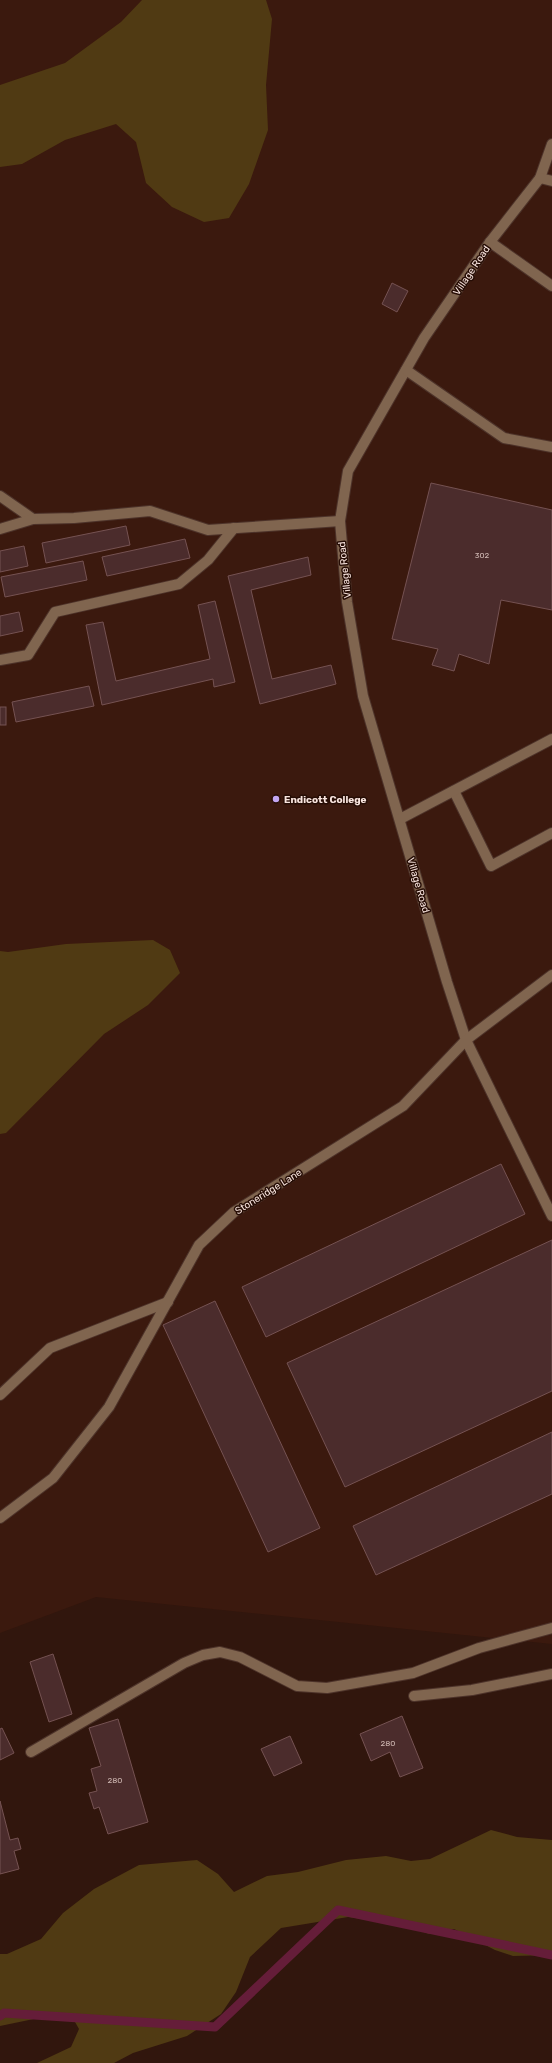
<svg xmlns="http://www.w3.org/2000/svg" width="552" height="2063" viewBox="0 0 552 2063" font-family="Rubik,sans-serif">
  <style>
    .built { fill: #3b190e }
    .green { fill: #503a13 }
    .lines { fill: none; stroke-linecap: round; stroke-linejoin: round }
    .stream { stroke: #651d39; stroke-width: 9 }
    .building { fill: #4b2c2c; stroke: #755252 }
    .minor-casing { stroke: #4d332a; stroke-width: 12 }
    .minor { stroke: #80654f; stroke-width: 10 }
    .poi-dot { fill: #c3a7f2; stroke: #260d05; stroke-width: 1.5 }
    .labels { text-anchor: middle; stroke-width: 3; stroke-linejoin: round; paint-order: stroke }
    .number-label { font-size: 8px; fill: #ceb7b2 }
    .street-label { font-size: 10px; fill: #f9e5df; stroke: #260d05 }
    .poi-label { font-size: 10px; font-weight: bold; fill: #f9e5df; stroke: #260d05; text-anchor: start }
  </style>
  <rect width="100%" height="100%" fill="#31160d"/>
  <polygon class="built" points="0,0 552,0 552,1644 96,1597 0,1633"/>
  <g class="green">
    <polygon points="142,0 266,0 272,19 266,85 268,130 249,184 229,218 204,222 172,207 146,183 136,142 116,124 65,140 22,164 0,167 0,85 65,63 121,22"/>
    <polygon points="153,940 170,950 180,973 148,1005 104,1034 6,1133 0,1134 0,951 8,952 66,944"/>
    <polygon points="491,1830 517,1837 552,1840 552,1955 513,1956 495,1950 454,1929 429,1934 406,1925 348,1917 281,1928 250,1957 236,1992 221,2014 187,2036 133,2053 114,2063 37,2063 71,2047 79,2029 71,2015 53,2015 0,2026 0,1954 7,1954 41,1939 63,1913 94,1889 139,1865 197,1860 218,1874 234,1892 267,1876 298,1872 346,1860 386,1856 411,1861 430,1859"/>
  </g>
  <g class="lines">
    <polyline class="stream" points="0,2016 4,2013 215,2027 338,1910 552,1955"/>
  </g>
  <g class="building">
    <polygon points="392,283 408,291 397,312 382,304"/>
    <polygon points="431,483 552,510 552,610 501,600 489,664 459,654 454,671 432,665 438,649 392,639"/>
    <polygon points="126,526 130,545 46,563 42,543"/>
    <polygon points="185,539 190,558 107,576 102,557"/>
    <polygon points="24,546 28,566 0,572 0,551"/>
    <polygon points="308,557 311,575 251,590 272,679 331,665 336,684 260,704 228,576"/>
    <polygon points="83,561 87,580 5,597 1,577"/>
    <polygon points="215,601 235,682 214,687 213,679 102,705 86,625 103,622 116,681 210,659 198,605"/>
    <polygon points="19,612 23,631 0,636 0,616"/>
    <polygon points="89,686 94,706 16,722 12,702"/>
    <rect x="0" y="707" width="6" height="18"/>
    <polygon points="501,1164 525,1214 266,1337 242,1287"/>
    <polygon points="552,1240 552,1391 345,1487 287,1363"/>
    <polygon points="215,1301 320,1528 268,1552 163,1325"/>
    <polygon points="552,1432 552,1494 376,1575 353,1526"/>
    <polygon points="53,1654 72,1714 49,1722 30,1662"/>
    <polygon points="402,1716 423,1768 400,1777 390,1752 371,1761 360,1734"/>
    <polygon points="118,1719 148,1822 108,1834 99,1807 94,1809 89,1793 97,1791 91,1769 101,1766 89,1728"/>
    <polygon points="2,1728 14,1753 0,1760 0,1729"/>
    <polygon points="290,1736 302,1763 274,1776 261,1749"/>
    <polygon points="0,1801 10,1840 18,1838 21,1849 14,1851 19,1869 0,1874"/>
  </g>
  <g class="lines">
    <g class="minor-casing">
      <g id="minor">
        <polyline points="552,144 540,178 490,242 424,338 348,471 340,521 347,602 363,696 447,982 466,1040 552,1216"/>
        <polyline points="540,178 552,181"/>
        <polyline points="490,242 552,286"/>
        <polyline points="406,370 504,438 552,447"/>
        <polyline points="0,496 33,519 74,518 150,511 208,530 340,521"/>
        <polyline points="0,529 33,519"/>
        <polyline points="0,660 28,655 55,612 179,584 208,560 234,528"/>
        <polyline points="454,791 491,866 552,833"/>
        <polyline points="400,819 552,739"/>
        <polyline points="0,1395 50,1348 168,1302"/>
        <polyline points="0,1518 53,1478 109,1407 199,1245 234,1212 403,1106 466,1040 552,975"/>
        <polyline points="414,1696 472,1690 552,1674"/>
        <polyline points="31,1752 184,1663 203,1655 220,1652 240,1657 297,1686 327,1688 413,1673 479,1648 552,1628"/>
      </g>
    </g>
    <use href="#minor" class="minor"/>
  </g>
  <circle class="poi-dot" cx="276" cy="799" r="4"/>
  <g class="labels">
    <g class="number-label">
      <text x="482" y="558">302</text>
      <text x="388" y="1746">280</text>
      <text x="115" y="1783">280</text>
    </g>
    <g class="street-label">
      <text transform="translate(471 270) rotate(-56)" y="4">Village Road</text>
      <text transform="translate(344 570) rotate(-96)" y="4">Village Road</text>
      <text transform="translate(419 885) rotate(74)" y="4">Village Road</text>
      <text transform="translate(268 1191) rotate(-32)" y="4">Stoneridge Lane</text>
    </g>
    <g class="poi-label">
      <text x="284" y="803">Endicott College</text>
    </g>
  </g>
</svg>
